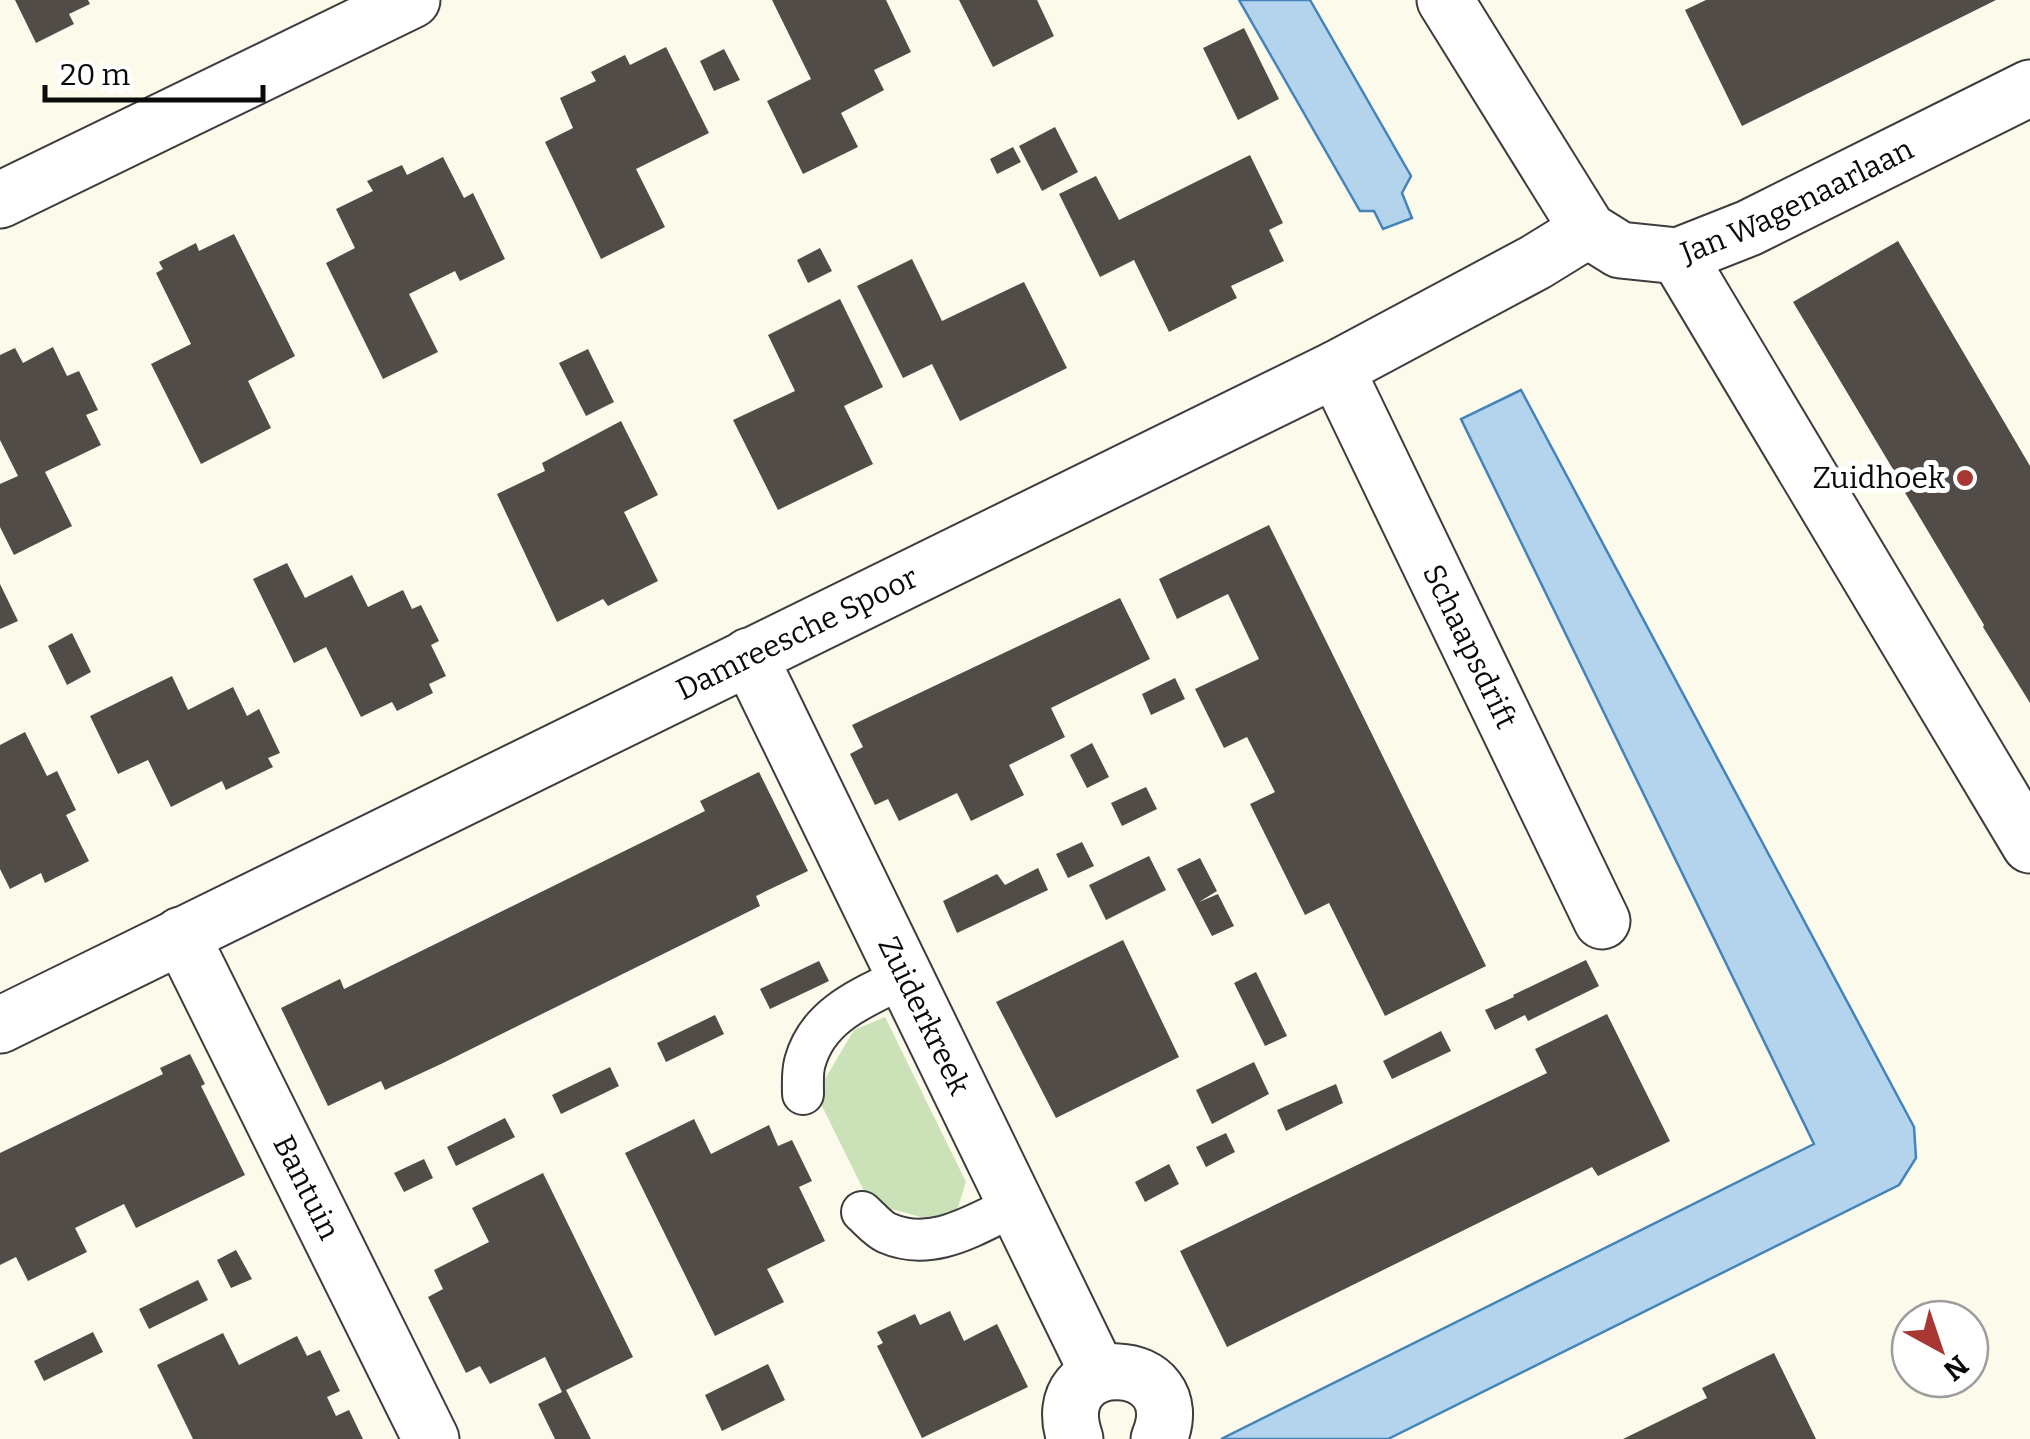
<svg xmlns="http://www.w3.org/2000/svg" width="2030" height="1439" viewBox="0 0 2030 1439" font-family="Bitter,serif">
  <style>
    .green { fill: #cbe2b8 }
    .water { fill: #b4d4ed; stroke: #4583bb; stroke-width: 2.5 }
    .building { fill: #514c48 }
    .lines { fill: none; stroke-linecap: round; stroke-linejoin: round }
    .lane-casing { stroke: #3d3d3d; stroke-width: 44 }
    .street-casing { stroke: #3d3d3d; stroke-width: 59 }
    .lane { stroke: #fff; stroke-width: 40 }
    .street { stroke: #fff; stroke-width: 55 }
    .poi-dot { fill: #a83734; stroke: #fff; stroke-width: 4 }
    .labels { text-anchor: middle; stroke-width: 10; stroke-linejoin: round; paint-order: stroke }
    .street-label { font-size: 30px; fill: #0a0a0a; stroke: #fff }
    .poi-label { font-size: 30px; fill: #0a0a0a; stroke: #fff; text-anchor: end }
  </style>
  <rect width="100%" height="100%" fill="#fcfaea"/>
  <polygon class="green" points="885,1017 966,1182 957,1210 935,1221 870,1203 816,1094 854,1030"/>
  <g class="water">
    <polygon points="1239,0 1310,0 1411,176 1402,193 1412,218 1383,229 1374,211 1360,211"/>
    <polygon points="1521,390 1914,1127 1916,1158 1899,1185 1388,1439 1221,1439 1814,1144 1461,419"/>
  </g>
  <g class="building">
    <polygon points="15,0 88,0 90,4 69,14 74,24 36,43"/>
    <polygon points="772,0 886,0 911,52 874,70 884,90 841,113 858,147 803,174 767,101 811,79"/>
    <polygon points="959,0 1037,0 1054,36 993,67"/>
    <polygon points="1706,0 1996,0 1742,126 1685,10"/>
    <polygon points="1244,28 1279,99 1238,120 1203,48"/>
    <polygon points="666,47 709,133 636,169 665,227 601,259 545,142 573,128 560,98 596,81 591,72 625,55 630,65"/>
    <polygon points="724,49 740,80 714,91 700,61"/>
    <polygon points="1055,127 1078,172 1042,191 1019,146"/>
    <polygon points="1013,147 1021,162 997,174 990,159"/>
    <polygon points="1250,155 1283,223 1269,230 1284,261 1231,286 1237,298 1169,332 1134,260 1100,277 1059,194 1096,176 1119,220"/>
    <polygon points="443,157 464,198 473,193 505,259 460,281 455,271 409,294 438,352 383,379 326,263 355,248 336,209 373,191 367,181 402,165 407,175"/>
    <polygon points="234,234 295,356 248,381 271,428 201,464 151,364 191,344 156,273 163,269 159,262 196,243 199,251"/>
    <polygon points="1898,241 2030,466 2030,703 1983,627 1984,625 1904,491 1906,491 1793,302"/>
    <polygon points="820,248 832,271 808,283 797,260"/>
    <polygon points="912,259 942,321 1024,282 1067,368 960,421 932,364 903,378 857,286"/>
    <polygon points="840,299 883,387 844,406 873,464 778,510 733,420 795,391 768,335"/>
    <polygon points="53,347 67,376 79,371 98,410 86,415 101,445 45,472 72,526 14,555 0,527 0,484 18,476 0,440 0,355 15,348 23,363"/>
    <polygon points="588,349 614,402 586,416 559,363"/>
    <polygon points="621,421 658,495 624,512 658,581 608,606 603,599 557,622 497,494 545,471 542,463"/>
    <polygon points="1269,525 1486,966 1385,1016 1329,903 1305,915 1250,804 1275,792 1247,737 1224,748 1195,689 1259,659 1228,594 1177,619 1159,579"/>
    <polygon points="287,563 305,598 352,575 368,607 403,590 412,609 421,605 439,641 431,645 446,676 429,684 433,693 397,711 392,702 361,717 326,647 294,663 253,579"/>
    <polygon points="0,584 18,621 0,629"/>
    <polygon points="1120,598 1150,659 1051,708 1065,737 1009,765 1024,795 971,821 957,793 899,821 888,799 875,805 850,754 863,747 852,725"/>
    <polygon points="72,633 91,672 67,685 48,646"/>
    <polygon points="172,676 188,710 233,687 247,716 259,709 280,753 268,758 273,767 226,790 222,781 171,807 148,760 118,774 90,716"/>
    <polygon points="1175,678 1185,699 1151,715 1142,694"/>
    <polygon points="25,732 47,776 57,771 76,810 66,815 89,861 45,883 41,873 10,889 0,869 0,745"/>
    <polygon points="1092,743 1109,777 1087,788 1070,755"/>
    <polygon points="759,772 808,871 756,896 760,906 441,1064 385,1090 381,1081 328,1106 281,1008 340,979 344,989 657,835 705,811 700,801"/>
    <polygon points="1146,787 1157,809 1122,826 1111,803"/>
    <polygon points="1082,842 1094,866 1068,878 1056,854"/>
    <polygon points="1149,856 1166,890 1106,920 1089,885"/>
    <polygon points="1200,858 1217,891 1199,902 1218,894 1234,926 1212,936 1177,869"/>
    <polygon points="1038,868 1048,890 957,933 943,901 997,874 1005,885"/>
    <polygon points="1123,940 1179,1057 1056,1118 996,1002"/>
    <polygon points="1586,960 1599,986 1528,1021 1525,1015 1495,1030 1485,1010 1514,997 1513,995"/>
    <polygon points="819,961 829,981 770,1009 760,989"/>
    <polygon points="1256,972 1287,1036 1265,1046 1234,983"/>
    <polygon points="1607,1014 1670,1141 1598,1176 1592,1167 1227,1347 1180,1251 1547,1073 1535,1049"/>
    <polygon points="715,1015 724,1034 666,1062 657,1043"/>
    <polygon points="1441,1031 1451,1051 1392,1079 1383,1061"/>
    <polygon points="190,1054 205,1084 201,1086 245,1175 136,1228 124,1204 75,1228 87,1252 28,1281 16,1257 0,1265 0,1153 163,1074 160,1068"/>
    <polygon points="1254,1062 1269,1094 1212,1124 1196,1090"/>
    <polygon points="610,1067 619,1086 561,1114 552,1095"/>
    <polygon points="1336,1084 1343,1103 1286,1131 1277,1110"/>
    <polygon points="505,1118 515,1137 456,1166 447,1147"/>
    <polygon points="694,1119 711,1154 769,1125 778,1146 792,1140 812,1181 799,1187 825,1241 767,1269 784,1302 715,1336 625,1153"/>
    <polygon points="1226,1133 1235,1152 1206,1167 1196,1147"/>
    <polygon points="424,1159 433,1178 404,1192 394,1173"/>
    <polygon points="1169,1164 1179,1184 1145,1202 1135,1182"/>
    <polygon points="543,1173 633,1357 566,1390 591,1439 555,1439 538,1404 562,1392 545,1357 490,1384 480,1366 466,1373 428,1297 443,1289 434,1270 489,1242 472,1208"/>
    <polygon points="236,1250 252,1279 231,1288 217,1260"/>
    <polygon points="198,1280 208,1300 149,1329 139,1309"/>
    <polygon points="950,1311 964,1341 997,1324 1028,1387 922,1438 877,1346 883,1343 877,1332 915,1314 920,1325"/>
    <polygon points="93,1332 103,1352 44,1381 34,1361"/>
    <polygon points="223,1333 239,1365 297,1336 307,1356 320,1350 340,1391 327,1397 336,1416 349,1410 363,1439 193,1439 157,1365"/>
    <polygon points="1774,1353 1816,1439 1623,1439 1707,1398 1702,1388"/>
    <polygon points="768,1364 785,1400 722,1431 705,1395"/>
  </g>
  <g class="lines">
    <g class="lane-casing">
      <g id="lane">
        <path d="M803,1094C803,1084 802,1072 805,1062C818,1014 864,997 905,977"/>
        <path d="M862,1212C870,1219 878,1229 887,1233C933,1253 975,1224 1016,1205"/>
      </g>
    </g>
    <g class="street-casing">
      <g id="street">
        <path id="s1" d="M1445,0L1588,230L1620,250L1678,256L1749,228L2030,88"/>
        <polyline points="0,200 412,0"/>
        <polyline points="1678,256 2030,845"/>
        <path id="s2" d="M1336,369L1602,921"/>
        <path id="s3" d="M749,656L1098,1373"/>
        <path id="s4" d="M181,935L431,1439"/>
        <path id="s5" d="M0,1025L1336,369L1536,262L1588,230"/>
        <path d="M1075,1439C1043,1346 1195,1353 1159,1439"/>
      </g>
    </g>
    <use href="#lane" class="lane"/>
    <use href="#street" class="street"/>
  </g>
  <circle class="poi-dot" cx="1965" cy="478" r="10"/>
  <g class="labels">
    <g class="street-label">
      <text dy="10" stroke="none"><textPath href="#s1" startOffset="498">Jan Wagenaarlaan</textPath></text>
      <text dy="10" stroke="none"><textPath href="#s5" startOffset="888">Damreesche Spoor</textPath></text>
      <text dy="10" stroke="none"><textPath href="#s2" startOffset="308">Schaapsdrift</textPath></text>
      <text dy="10" stroke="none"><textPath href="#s3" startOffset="400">Zuiderkreek</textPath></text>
      <text dy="10" stroke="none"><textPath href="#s4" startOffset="282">Bantuin</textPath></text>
    </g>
    <g class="poi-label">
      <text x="1945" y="488">Zuidhoek</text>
    </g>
  </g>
  <g transform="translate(1940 1349) rotate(140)"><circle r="48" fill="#ffffff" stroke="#9d9d9d" stroke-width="2.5"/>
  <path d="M0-8L18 38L0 25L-18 38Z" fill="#a83734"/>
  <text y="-15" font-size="28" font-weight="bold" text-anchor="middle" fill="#0a0a0a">N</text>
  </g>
  <path d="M45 85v15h218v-15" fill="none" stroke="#0a0a0a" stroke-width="5"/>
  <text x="60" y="85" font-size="30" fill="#0a0a0a" stroke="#ffffff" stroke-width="8" paint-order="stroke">20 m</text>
</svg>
